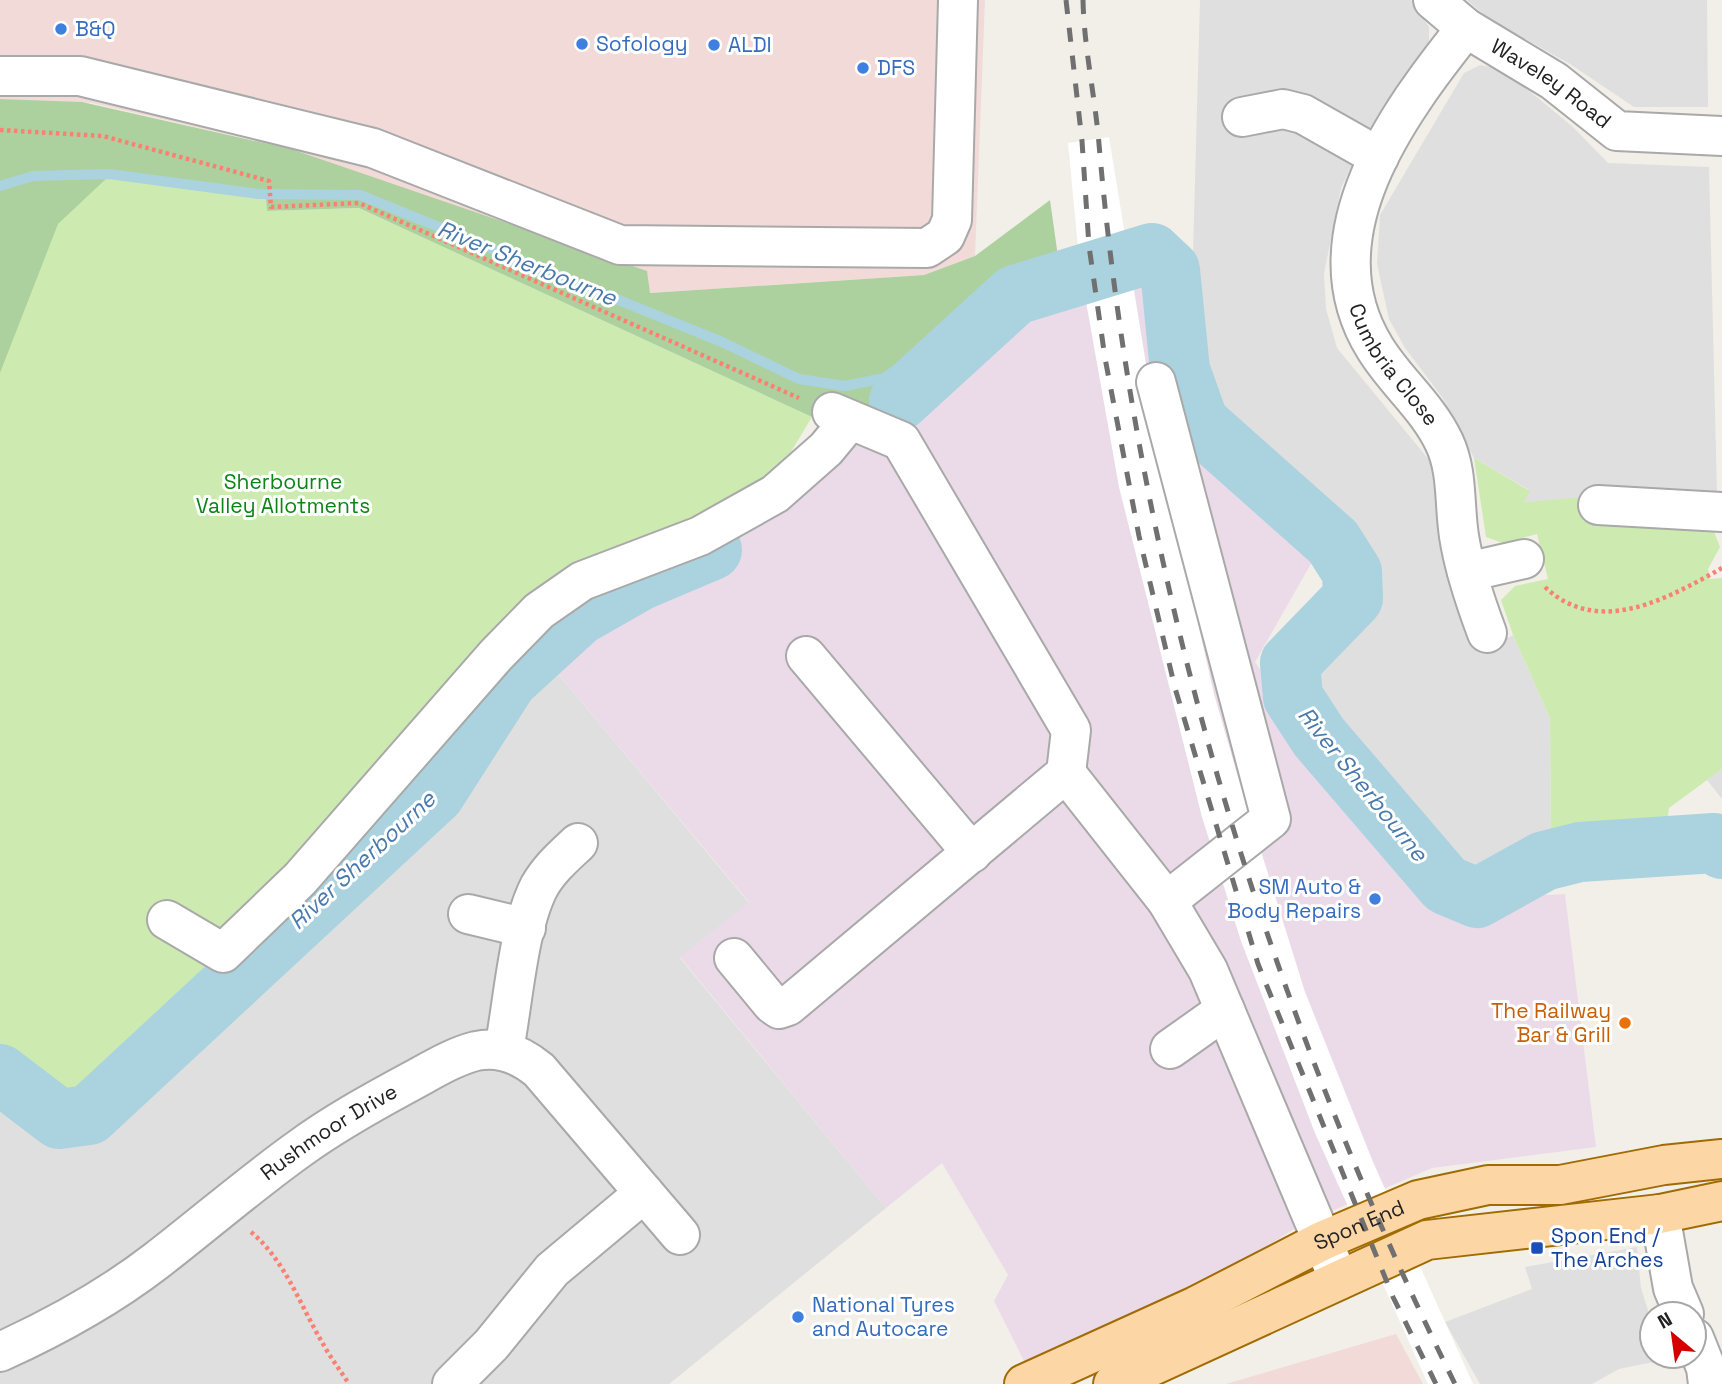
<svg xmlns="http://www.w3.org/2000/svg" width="1722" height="1384" viewBox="0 0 1722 1384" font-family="'Space Grotesk',sans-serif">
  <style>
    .residential { fill: #e0dfdf }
    .commercial { fill: #f2dad9 }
    .industrial { fill: #ebdbe8 }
    .grass { fill: #cdebb0 }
    .forest { fill: #add19e }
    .pier { fill: #fff }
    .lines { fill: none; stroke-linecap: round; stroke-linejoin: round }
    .stream { stroke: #aad3df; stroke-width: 10 }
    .river { stroke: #aad3df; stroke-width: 60 }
    .minor-casing { stroke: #a9a9a9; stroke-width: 42 }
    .major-casing { stroke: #a06b00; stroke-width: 42 }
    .path { stroke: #fa8072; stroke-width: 4.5; stroke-dasharray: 3.5 3.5; stroke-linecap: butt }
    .minor { stroke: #fff; stroke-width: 38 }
    .major { stroke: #fcd6a4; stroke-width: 38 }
    .rail { stroke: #707070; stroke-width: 5; stroke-dasharray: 14 14; stroke-linecap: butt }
    .shop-dot { fill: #3f7fe0; stroke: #fff; stroke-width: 2.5 }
    .food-dot { fill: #e8710a; stroke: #fff; stroke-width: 2.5 }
    .transit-dot { fill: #1a4fb4; stroke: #fff; stroke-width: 2.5 }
    .labels { text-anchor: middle; stroke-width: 6; stroke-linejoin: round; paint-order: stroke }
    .shop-label { font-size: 21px; fill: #366cbe; stroke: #fff; text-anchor: start }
    .street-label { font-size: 21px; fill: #222; stroke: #fff }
    .park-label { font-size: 21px; fill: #0c8416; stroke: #fff }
    .food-label { font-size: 21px; fill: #c56008; stroke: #fff; text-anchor: end }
    .transit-label { font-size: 21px; fill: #164399; stroke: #fff; text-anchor: start }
    .water-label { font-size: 23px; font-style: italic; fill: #4a7aab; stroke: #fff }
  </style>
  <rect width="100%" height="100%" fill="#f2efe9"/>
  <g class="residential">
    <polygon points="1200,0 1411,0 1429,27 1429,43 1371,136 1241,109 1246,137 1298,126 1356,157 1341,188 1324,274 1326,309 1337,348 1430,461 1485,650 1513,635 1550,718 1551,850 1482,881 1452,875 1313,710 1303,691 1302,665 1361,605 1359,565 1336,528 1206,414 1190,361"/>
    <polygon points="1467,0 1707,0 1708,107 1634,107 1570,64 1488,18"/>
    <polygon points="1480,65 1503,69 1573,127 1608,163 1709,167 1717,493 1523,502 1529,490 1474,458 1442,397 1405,348 1389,319 1377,264 1380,215 1464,73"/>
    <polygon points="544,657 749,903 680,958 886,1208 669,1384 0,1384 0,1106 64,1148 92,1135 330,923 341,892 445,798 508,697"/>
    <polygon points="1722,769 1722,799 1707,780"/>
    <polygon points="1637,1247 1641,1288 1652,1323 1652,1356 1662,1356 1663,1360 1619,1369 1592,1384 1480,1384 1445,1322 1532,1289 1525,1267"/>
  </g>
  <g class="commercial">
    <polygon points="0,0 985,0 975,256 924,275 649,293 291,149 92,103 0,99"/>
    <polygon points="1396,1334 1423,1384 1226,1384"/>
  </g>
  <polygon class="industrial" points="1154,274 1182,436 1316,555 1255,662 1422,902 1565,894 1596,1147 1432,1168 1304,1223 1184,1297 1025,1363 994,1301 1008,1275 942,1163 886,1208 680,957 749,902 544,657 605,605 713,555 1021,311"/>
  <g class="grass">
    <polygon points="109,176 266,199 267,211 359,208 812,417 786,460 752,490 622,582 561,619 499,674 425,785 88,1109 61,1114 0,1066 0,188"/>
    <polygon points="1474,458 1530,491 1524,502 1586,497 1711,524 1720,547 1708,569 1710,579 1722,578 1722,769 1669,808 1665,840 1612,838 1551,850 1550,718 1513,635 1501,600 1515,586 1548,579 1537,534 1503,543 1486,537"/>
  </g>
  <polygon class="forest" points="0,99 82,102 291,149 647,271 650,293 924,275 975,256 1050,200 1064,299 1021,311 905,405 812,417 359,208 267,211 266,199 109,176 58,224 0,373"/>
  <polygon class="pier" points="1109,137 1163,468 1214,694 1240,784 1305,992 1373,1162 1473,1384 1428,1384 1315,1133 1241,941 1202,817 1119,487 1080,268 1068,143"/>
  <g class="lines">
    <polyline class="stream" points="0,186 33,176 109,174 259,194 360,195 722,342 799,379 845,386 884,378 913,358 978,297 994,292 1015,295"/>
    <g class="river">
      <polyline points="899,401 1015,295 1152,253 1170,270 1180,370 1199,423 1333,542 1352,572 1353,598 1290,663 1293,697 1319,737 1446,885 1477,898 1544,861 1580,852 1714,843 1722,849"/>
      <polyline points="0,1074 59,1119 89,1115 435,794 508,680 578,616 641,580 712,550"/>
    </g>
    <g class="minor-casing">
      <g id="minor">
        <path id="s1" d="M1433,0L1466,28L1554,81L1617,131L1722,136"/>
        <path id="s2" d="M1466,28C1398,113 1306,237 1375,348C1395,381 1427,406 1444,442C1458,471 1454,504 1459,536C1464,569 1475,601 1487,633"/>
        <polyline points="0,76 80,76 373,148 620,245 927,248 945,236 952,220 958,0"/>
        <polyline points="1242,117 1283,109 1303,114 1379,157"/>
        <polyline points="1156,382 1271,819 1167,901"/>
        <polyline points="1598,505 1722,512"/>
        <polyline points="1467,572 1524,559"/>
        <polyline points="806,656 972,853"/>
        <polyline points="1066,773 1167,901 1208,970 1339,1280"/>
        <polyline points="468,914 526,928"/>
        <polyline points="167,920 223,953 300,879 496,655 539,611 582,581 700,536 775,494 826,449 850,420"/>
        <polyline points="734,958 772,1004 779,1009 788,1006 1066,773 1071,730 901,441 832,412"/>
        <polyline points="1170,1049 1225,1010"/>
        <path d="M504,1050C513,1003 518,928 539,887C549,869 564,856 578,843"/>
        <polyline points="1660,1214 1673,1288 1684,1314"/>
        <polyline points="1694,1338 1706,1368 1708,1384"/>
        <path id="s3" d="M0,1352C55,1327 108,1298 156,1261C204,1224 250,1184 299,1149C333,1124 371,1103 408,1083C429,1072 452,1057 476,1051C500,1046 521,1055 539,1070L680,1235"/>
        <polyline points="452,1384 491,1345 552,1270 644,1193"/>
      </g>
    </g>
    <g class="major-casing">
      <g id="major">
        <path id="s4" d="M1024,1384L1196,1306L1322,1241L1418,1200L1488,1185H1560L1664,1165L1722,1159"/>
        <polyline points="1113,1384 1427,1240 1660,1214 1722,1201"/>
      </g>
    </g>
    <g class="path">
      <polyline points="0,130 103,136 269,181 271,207 359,203 799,398"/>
      <path d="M1545,587C1598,638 1669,598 1722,568"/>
      <path d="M251,1232C285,1260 300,1305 322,1342C330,1357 340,1370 349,1384"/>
    </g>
    <use href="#minor" class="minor"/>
    <use href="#major" class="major"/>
    <g class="rail">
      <polyline points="1066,0 1082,141 1089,246 1105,358 1139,536 1175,688 1258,964 1393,1297 1436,1384"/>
      <path d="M1083,0C1084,48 1095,96 1099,144C1136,576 1263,996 1455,1384"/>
    </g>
  </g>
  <g class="shop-dot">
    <circle cx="61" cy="29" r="7"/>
    <circle cx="582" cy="44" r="7"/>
    <circle cx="714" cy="45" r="7"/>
    <circle cx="863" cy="68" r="7"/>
    <circle cx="1375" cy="899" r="7"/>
    <circle cx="798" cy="1317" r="7"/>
  </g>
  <circle class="food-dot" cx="1625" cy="1023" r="7"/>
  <rect class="transit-dot" x="1530" y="1241" width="14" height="14" rx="3.5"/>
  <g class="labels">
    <g class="shop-label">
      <text x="75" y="36">B&amp;Q</text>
      <text x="596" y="51">Sofology</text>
      <text x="728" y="52">ALDI</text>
      <text x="877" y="75">DFS</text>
      <text x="1361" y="894" text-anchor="end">SM Auto &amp;<tspan x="1361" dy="24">Body Repairs</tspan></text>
      <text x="812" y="1312">National Tyres<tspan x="812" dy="24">and Autocare</tspan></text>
    </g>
    <g class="street-label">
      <text dy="7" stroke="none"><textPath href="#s1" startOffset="145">Waveley Road</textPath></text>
      <text dy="7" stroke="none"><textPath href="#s2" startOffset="380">Cumbria Close</textPath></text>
      <text dy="7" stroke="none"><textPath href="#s3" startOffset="397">Rushmoor Drive</textPath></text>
      <text dy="7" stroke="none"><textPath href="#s4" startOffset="371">Spon End</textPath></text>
    </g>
    <g class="park-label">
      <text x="283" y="489">Sherbourne<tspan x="283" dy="24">Valley Allotments</tspan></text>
    </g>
    <g class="food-label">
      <text x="1611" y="1018">The Railway<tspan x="1611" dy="24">Bar &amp; Grill</tspan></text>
    </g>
    <g class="transit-label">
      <text x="1551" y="1243">Spon End /<tspan x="1551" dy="24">The Arches</tspan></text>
    </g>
    <g class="water-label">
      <text transform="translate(527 263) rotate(22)" y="8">River Sherbourne</text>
      <text transform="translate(1363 784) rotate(51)" y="8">River Sherbourne</text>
      <text transform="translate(362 860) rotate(-43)" y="8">River Sherbourne</text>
    </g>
  </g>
  <g transform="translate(1673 1335) rotate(331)"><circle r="33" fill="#ffffff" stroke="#a7a7a7" stroke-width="2"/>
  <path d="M0-5L12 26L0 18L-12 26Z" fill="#d40000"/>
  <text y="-10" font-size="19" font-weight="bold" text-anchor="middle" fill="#222222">N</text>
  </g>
</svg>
